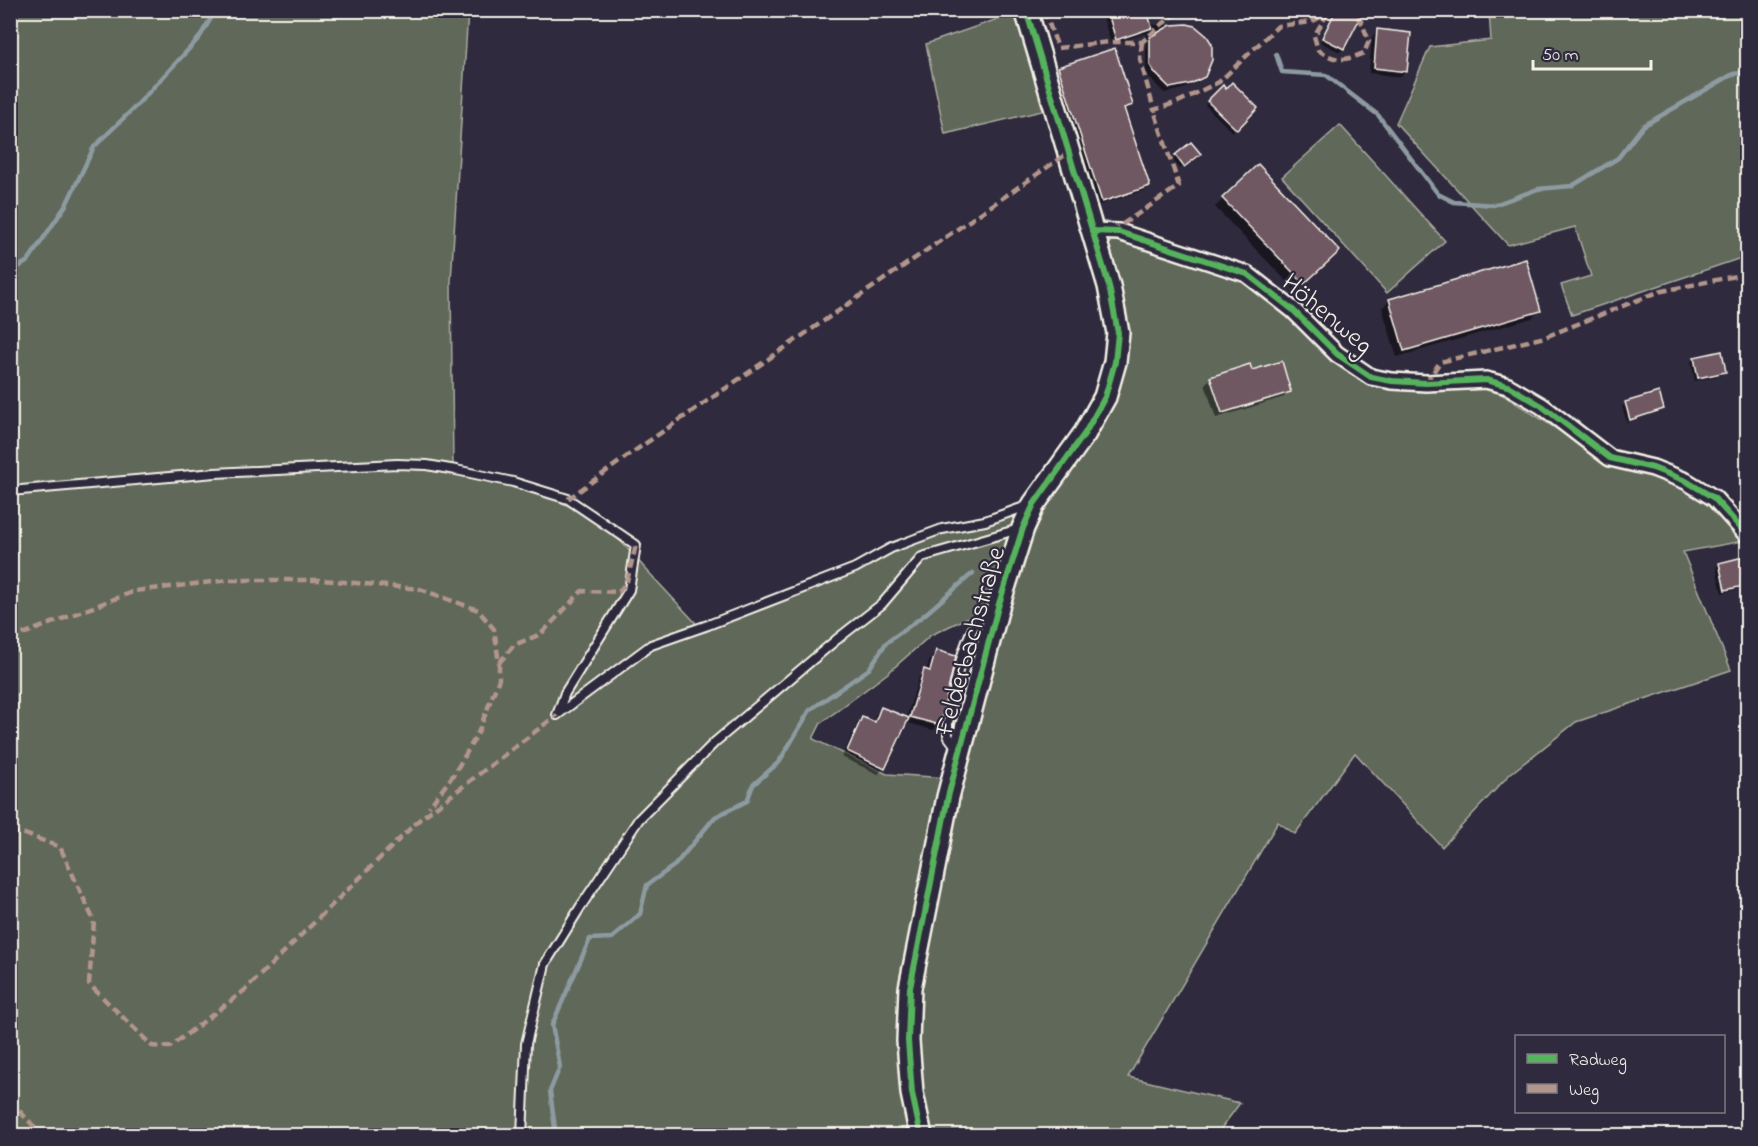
<svg xmlns="http://www.w3.org/2000/svg" width="1758" height="1146" viewBox="0 0 1758 1146" font-family="'Indie Flower',sans-serif">
  <style>
    .green { fill: #60675a; stroke: #aaaca1; stroke-width: 1.5 }
    .shadow { fill: #0007 }
    .lines { fill: none; stroke-linecap: round; stroke-linejoin: round }
    .stream { stroke: #8d9ba1; stroke-width: 4.5 }
    .building { fill: #705864; stroke: #f4f1e8; stroke-width: 1.5 }
    .lane-casing { stroke: #f4f1e8; stroke-width: 12 }
    .street-casing { stroke: #f4f1e8; stroke-width: 20 }
    .secondary-casing { stroke: #f4f1e8; stroke-width: 26 }
    .lane { stroke: #2f2a3d; stroke-width: 8 }
    .street { stroke: #2f2a3d; stroke-width: 15 }
    .secondary { stroke: #2f2a3d; stroke-width: 21 }
    .quiet { stroke: #b2968c; stroke-width: 4.5; stroke-dasharray: 9 4.5; stroke-linecap: butt }
    .cycleway-casing { stroke: #2f2a3d; stroke-width: 10 }
    .cycleway { stroke: #56b35d; stroke-width: 6 }
    .labels { text-anchor: middle; stroke-width: 4.5; stroke-linejoin: round; paint-order: stroke }
    .street-label { font-size: 27px; fill: #f4f1e8; stroke: #2f2a3d }
  </style>
  <rect width="100%" height="100%" fill="#2f2a3d"/>
  <filter id="ink" filterUnits="userSpaceOnUse"><feTurbulence type="fractalNoise" baseFrequency=".0167" numOctaves="2"/><feDisplacementMap in="SourceGraphic" scale="12" xChannelSelector="R" yChannelSelector="G"/><feConvolveMatrix kernelMatrix="1 2 1 2 8 2 1 2 1" color-interpolation-filters="sRGB"/></filter>
  <g filter="url(#ink)">
    <g class="green">
      <polygon points="10,11 468,11 451,281 453,467 399,461 334,463 217,469 45,483 11,488"/>
      <polygon points="1489,11 1747,11 1747,256 1572,315 1561,285 1591,276 1575,227 1508,245 1396,123 1430,47 1491,40"/>
      <polygon points="1018,12 1046,110 945,134 926,44"/>
      <polygon points="1340,125 1445,241 1387,293 1282,177"/>
      <polygon points="1113,239 1142,246 1244,281 1374,383 1487,385 1568,436 1713,501 1743,541 1683,552 1731,670 1576,722 1510,774 1442,847 1355,753 1295,834 1278,822 1128,1077 1240,1103 1217,1134 1218,1135 929,1136 916,1057 917,994 952,809 1000,625 1037,513 1105,413 1121,378 1125,332 1105,248"/>
      <path d="M395,468C466,472 559,487 614,535C624,544 633,555 642,565C663,588 684,610 704,632L839,579L895,552L940,534L985,525L1018,515L988,608L931,635L888,673L821,723L813,739L887,774L947,778L906,980L914,1135H11V496L20,493L221,476Z"/>
    </g>
    <g class="shadow">
      <polygon points="1101,10 1156,10 1119,25 1187,25 1204,76 1198,82 1183,89 1164,93 1150,78 1146,70 1146,33 1111,44"/>
      <polygon points="1337,11 1343,48 1340,52 1320,42"/>
      <polygon points="1378,31 1406,71 1400,77 1369,73 1372,37"/>
      <polygon points="1058,68 1132,105 1123,110 1148,186 1145,190 1099,205 1055,72"/>
      <polygon points="1223,87 1256,108 1232,132 1205,105"/>
      <polygon points="1191,144 1195,157 1180,169 1173,160"/>
      <polygon points="1258,166 1338,251 1296,291 1215,207"/>
      <polygon points="1390,300 1540,310 1532,318 1397,357 1382,308"/>
      <polygon points="1694,358 1725,371 1721,375 1695,381 1691,362"/>
      <polygon points="1251,372 1290,391 1284,397 1216,418 1205,384 1211,378"/>
      <polygon points="1626,404 1663,409 1659,412 1627,422 1622,407"/>
      <polygon points="1719,564 1748,584 1744,587 1722,593 1716,568"/>
      <polygon points="937,651 939,725 933,730 909,723 924,676 921,676 907,723 884,768 878,774 842,757 857,724 862,718 873,722 876,714 882,709 906,719 919,677 926,671 931,657"/>
    </g>
    <g class="lines">
      <g class="stream">
        <polyline points="1280,12 1281,10"/>
        <polyline points="1276,54 1282,72 1326,75 1378,115 1438,194 1454,202 1494,205 1538,189 1572,186 1618,158 1643,126 1733,74 1748,72"/>
        <polyline points="10,272 28,261 66,205 94,147 138,104 199,38 216,10"/>
        <polyline points="556,1136 550,1091 560,1067 552,1025 590,939 612,938 640,914 647,885 675,865 715,817 747,801 753,785 779,762 810,710 869,669 886,643 923,616 973,573"/>
      </g>
    </g>
    <g class="building">
      <polygon points="1107,10 1147,10 1152,28 1116,40"/>
      <polygon points="1336,10 1364,10 1344,49 1322,38"/>
      <polygon points="1187,24 1195,26 1207,36 1212,44 1212,60 1205,77 1190,84 1170,88 1155,73 1150,65 1150,37 1171,25"/>
      <polygon points="1377,29 1411,33 1407,72 1374,68"/>
      <polygon points="1115,48 1133,105 1124,108 1150,186 1102,202 1058,67"/>
      <polygon points="1232,82 1258,108 1237,130 1207,101 1223,85 1226,89"/>
      <polygon points="1191,142 1201,154 1184,167 1175,155"/>
      <polygon points="1258,164 1340,251 1304,284 1222,198"/>
      <polygon points="1526,259 1541,311 1404,351 1389,299"/>
      <polygon points="1722,351 1726,372 1698,378 1694,357"/>
      <polygon points="1282,361 1291,392 1222,413 1210,377 1250,364 1252,370"/>
      <polygon points="1659,392 1664,409 1630,420 1625,402"/>
      <polygon points="1743,557 1748,585 1725,590 1719,563"/>
      <polygon points="936,650 956,656 940,725 910,717 924,669 930,671"/>
      <polygon points="881,707 909,718 885,769 847,751 862,717 875,722"/>
    </g>
    <g class="lines">
      <g class="lane-casing">
        <g id="lane">
          <polyline points="10,491 215,473 397,464 427,465 456,470 513,482 568,499 636,545 629,590 565,693 557,715 651,645 708,625 855,568 891,548 942,529 985,521 1027,506"/>
          <path d="M957,748L948,736V723C953,696 963,616 994,608"/>
          <polyline points="522,1136 526,1044 545,964 581,906 639,819 715,742 836,640 882,604 922,557 1019,529"/>
        </g>
      </g>
      <g class="street-casing">
        <polyline id="street" points="1092,231 1119,232 1247,274 1293,310 1337,354 1371,377 1392,381 1426,383 1486,380 1508,386 1542,406 1610,458 1653,468 1686,481 1714,498 1748,536"/>
      </g>
      <g class="secondary-casing">
        <polyline id="secondary" points="921,1136 912,1093 908,1041 910,988 948,797 998,607 1023,528 1034,504 1085,433 1105,397 1115,362 1118,333 1109,286 1026,10"/>
      </g>
      <use href="#lane" class="lane"/>
      <use href="#street" class="street"/>
      <use href="#secondary" class="secondary"/>
      <g class="quiet">
        <polyline points="1044,10 1058,48 1109,42 1142,42 1161,25 1181,10"/>
        <path d="M1328,13L1314,36L1318,50C1336,62 1345,61 1364,53L1369,41L1361,21L1349,10"/>
        <polyline points="1142,42 1140,59 1154,110 1178,102 1219,82 1278,26 1311,22 1321,17 1327,10"/>
        <polyline points="1111,232 1179,186 1154,110"/>
        <polyline points="1426,383 1440,362 1545,337 1658,292 1735,276 1748,271"/>
        <polyline points="568,499 633,452 1068,153"/>
        <polyline points="10,639 135,591 229,580 323,580 420,589 478,610 494,629 499,663 499,679 478,733 454,774 429,807"/>
        <polyline points="499,663 514,645 541,634 582,591 619,592 627,581 636,545"/>
        <polyline points="10,832 25,834 60,847 94,921 89,984 152,1046 170,1047 245,990 420,819 557,715"/>
        <polyline points="10,1101 43,1136"/>
      </g>
      <g class="cycleway-casing">
        <g id="cycleway">
          <polyline points="1092,231 1119,232 1247,274 1293,310 1337,354 1371,377 1392,381 1426,383 1486,380 1508,386 1542,406 1610,458 1653,468 1686,481 1714,498 1748,536"/>
          <polyline points="921,1136 912,1093 908,1041 910,988 948,797 998,607 1023,528 1034,504 1085,433 1105,397 1115,362 1118,333 1109,286 1026,10"/>
        </g>
      </g>
      <use href="#cycleway" class="cycleway"/>
    </g>
  </g>
  <g class="labels">
    <g class="street-label">
      <text transform="translate(1328 313) rotate(40)" y="9">Höhenweg</text>
      <text transform="translate(969 641) rotate(-74)" y="9">Felderbachstraße</text>
    </g>
  </g>
  <rect width="1758" height="1146" fill="none" stroke="#2f2a3d" stroke-width="36"/>
  <rect x="18" y="18" width="1722" height="1110" fill="none" stroke="#f4f1e8" stroke-width="2" filter="url(#ink)"/>
  <rect x="1515" y="1035" width="210" height="78" fill="#2f2a3d" stroke="#7e7a81" stroke-width="1.5"/>
  <rect x="1527" y="1054" width="30" height="9" fill="#56b35d" stroke="#7e7a81" stroke-width="1.5"/>
  <text x="1569" y="1065" font-size="18" fill="#f4f1e8">Radweg</text>
  <rect x="1527" y="1084" width="30" height="9" fill="#b2968c" stroke="#7e7a81" stroke-width="1.5"/>
  <text x="1569" y="1095" font-size="18" fill="#f4f1e8">Weg</text>
  <path d="M1533 60v9h118v-9" fill="none" stroke="#f4f1e8" stroke-width="3"/>
  <text x="1542" y="60" font-size="18" fill="#f4f1e8" stroke="#2f2a3d" stroke-width="4.5" paint-order="stroke">50 m</text>
</svg>
